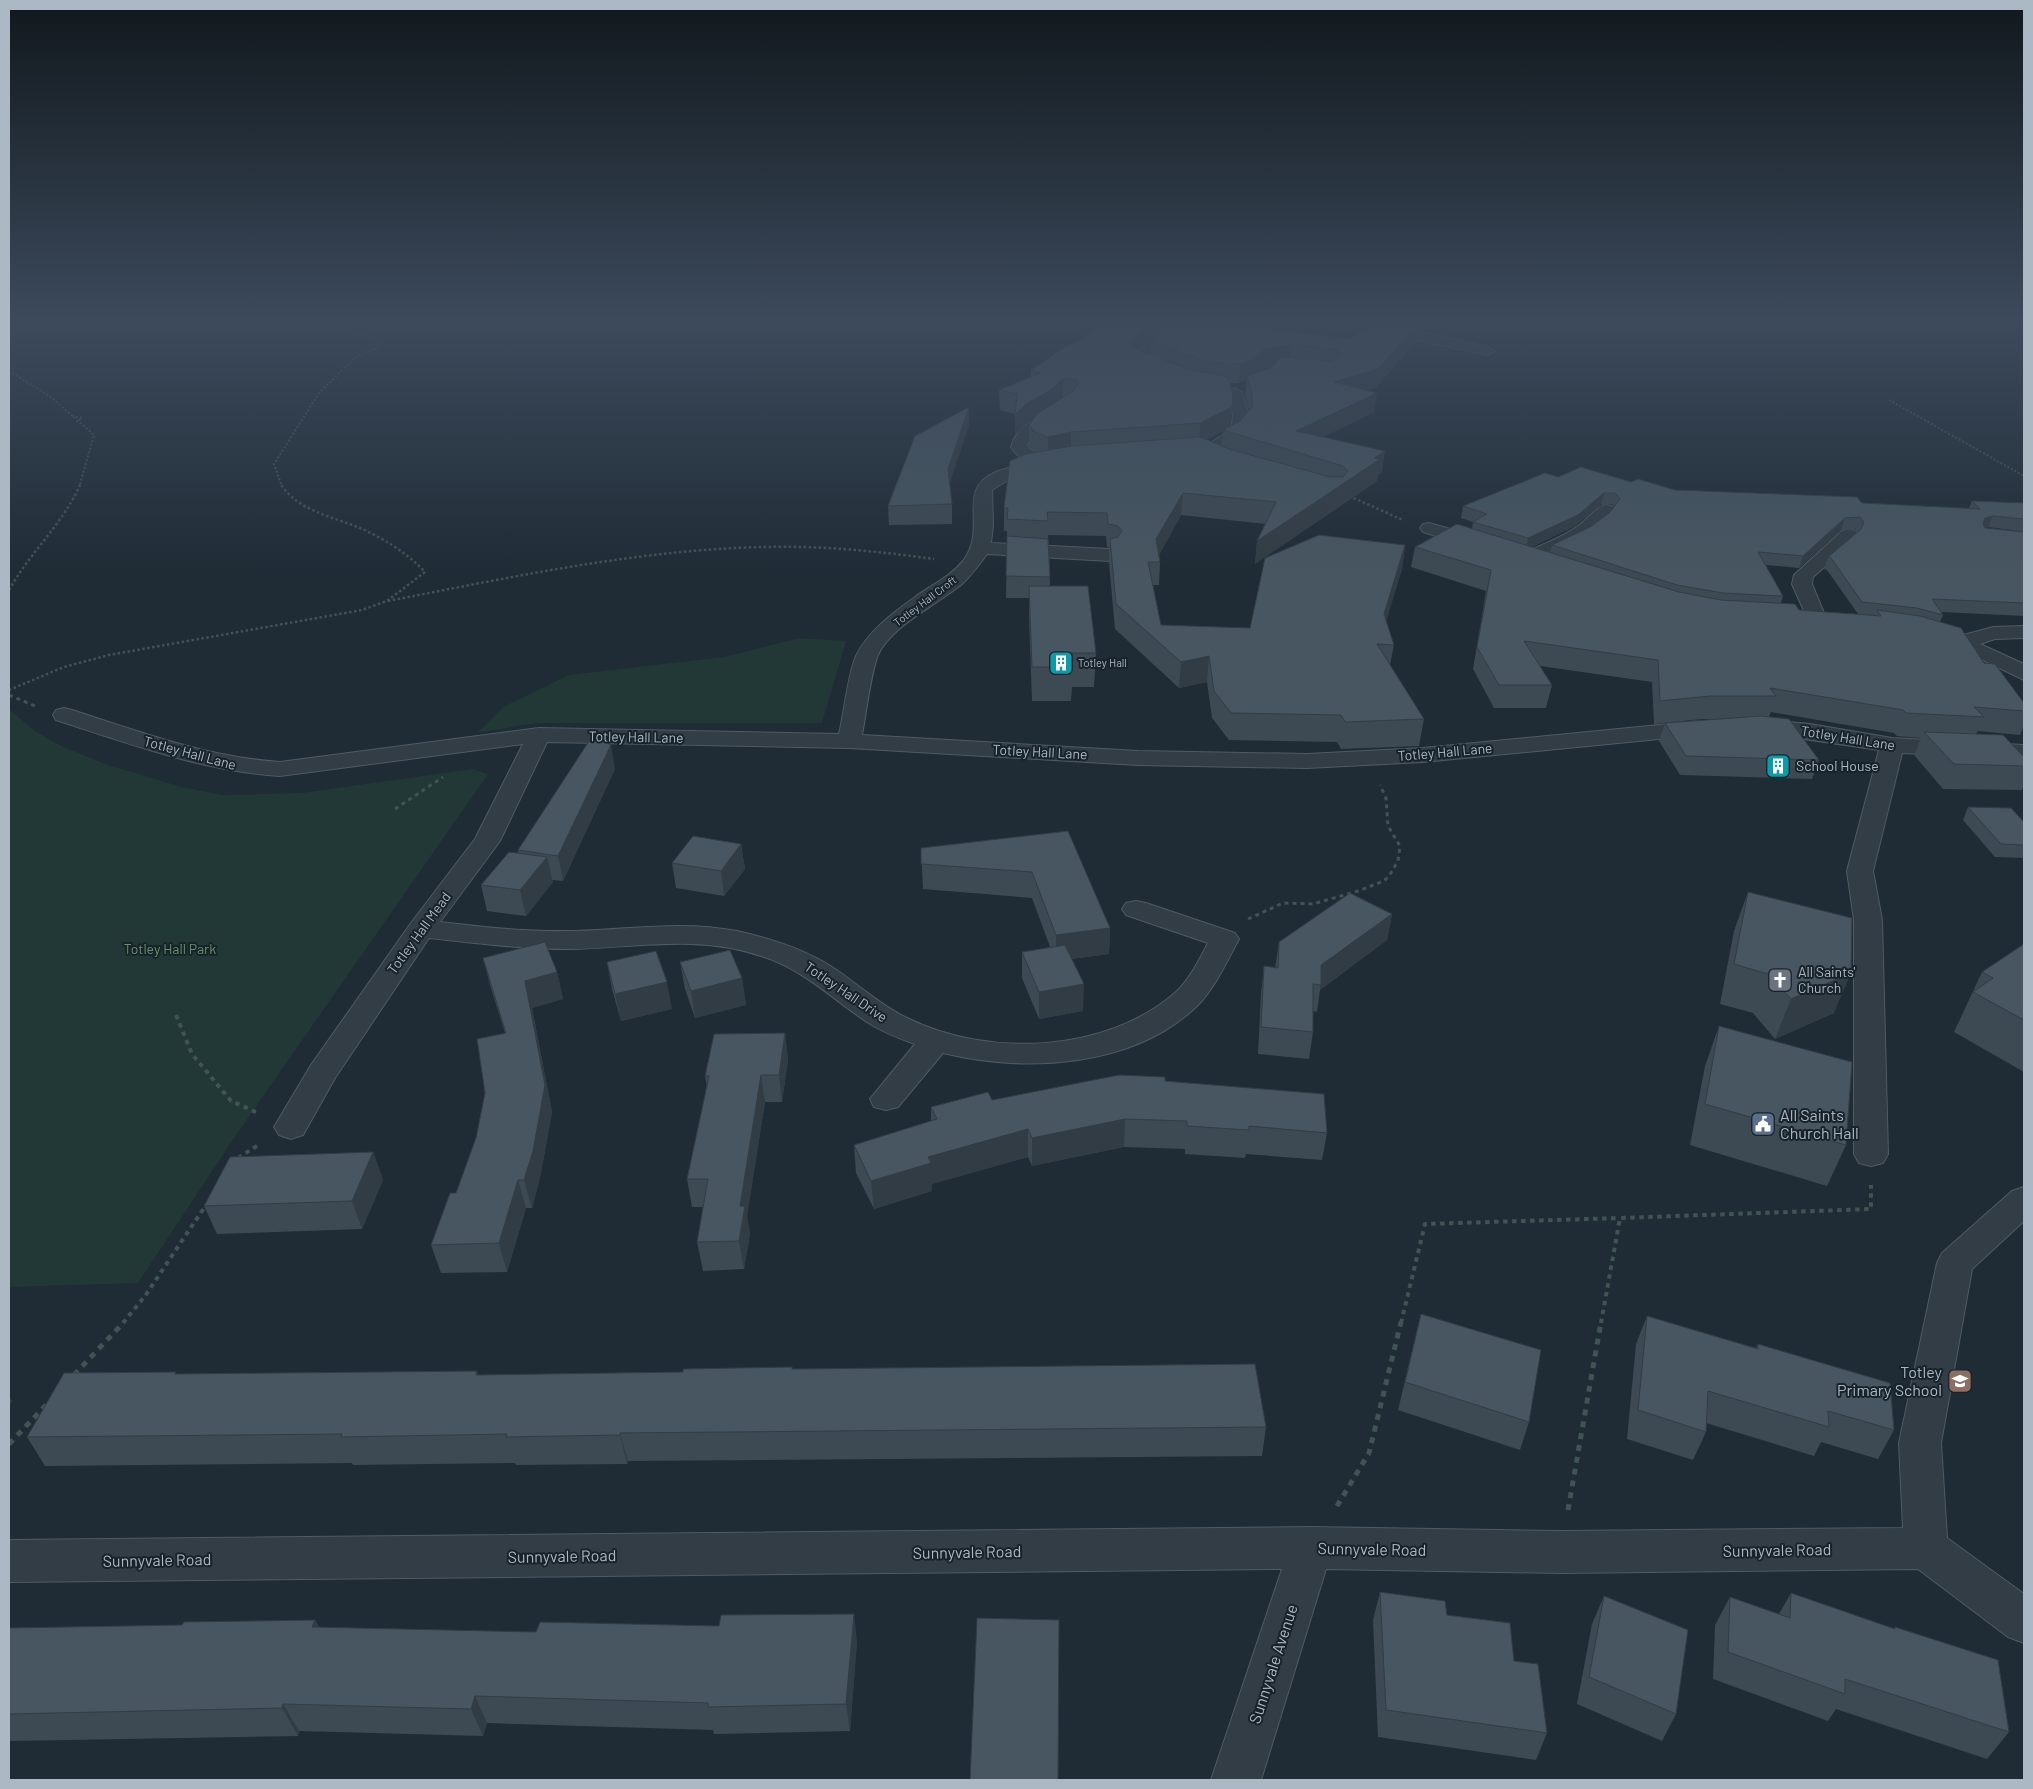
<svg xmlns="http://www.w3.org/2000/svg" width="2033" height="1789" viewBox="0 0 2033 1789" font-family="Barlow,sans-serif">
  <style>
    .green { fill: #223836 }
    .lines { fill: none; stroke-linecap: round; stroke-linejoin: round }
    .minor-casing { stroke: #505b64; stroke-width: 2 }
    .path-far4 { stroke: #405454; stroke-width: 2; stroke-dasharray: 2 2; stroke-linecap: butt }
    .path-far3 { stroke: #405454; stroke-width: 2.5; stroke-dasharray: 2.5 2.5; stroke-linecap: butt }
    .path-far2 { stroke: #405454; stroke-width: 3; stroke-dasharray: 4 4; stroke-linecap: butt }
    .path-far1 { stroke: #405454; stroke-width: 4; stroke-dasharray: 4.5 4.5; stroke-linecap: butt }
    .path { stroke: #405454; stroke-width: 5; stroke-dasharray: 6 6; stroke-linecap: butt }
    .minor { fill: #323d45; fill-rule: evenodd }
    .wall { fill: #3d4a53; fill-rule: evenodd }
    .shaded-wall { fill: #323c44 }
    .building { fill: #475661; stroke: #323c44 }
    .labels { text-anchor: middle; stroke-width: 4; stroke-linejoin: round; paint-order: stroke }
    .far-street-label { font-size: 11px; fill: #acb8c3; stroke: #18222a }
    .far-poi-label { font-size: 11px; fill: #acb8c3; stroke: #18222a; text-anchor: start }
    .street-label { font-size: 14px; fill: #acb8c3; stroke: #18222a }
    .poi-label { font-size: 14px; fill: #acb8c3; stroke: #18222a; text-anchor: start }
    .park-label { font-size: 14px; fill: #659268; stroke: #18222a }
    .near-poi-label { font-size: 16px; fill: #acb8c3; stroke: #18222a; text-anchor: start }
    .near-street-label { font-size: 16px; fill: #acb8c3; stroke: #18222a }
  </style>
  <rect width="100%" height="100%" fill="#1f2b35"/>
  <g class="green">
    <polygon points="799,638 846,641 822,723 537,723 477,733 503,707 569,675 724,657"/>
    <polygon points="9,709 35,731 61,746 105,764 182,787 223,795 302,793 472,769 488,774 234,1138 138,1283 9,1287"/>
  </g>
  <g class="lines">
    <g class="minor-casing">
      <g id="minor">
        <polygon points="1367,324 1385,324 1488,347 1495,351 1488,355 1383,333"/>
        <polygon points="1151,336 1156,337 1160,344 1147,361 1168,369 1170,372 1168,375 1158,375 1134,366 1132,363 1146,344 1144,340 1146,337"/>
        <path d="M1235,388L1242,392C1244,402 1250,412 1249,422C1245,447 1198,461 1177,455L1175,452L1177,449L1212,442L1231,429L1233,416L1228,392Z"/>
        <path d="M1063,407L1068,409L1071,412L1068,415C1053,422 1032,428 1027,446C1034,454 1048,457 1052,465L1050,469L1008,480L992,490L993,525L991,543L1110,549L1117,551L1119,555L1117,559L1110,561L987,554C979,565 972,575 962,584C938,604 891,626 878,655C871,672 866,714 862,735L1138,751L1307,754L1423,748L1700,721L1708,723L1712,728L1708,733L1700,735L1423,762L1307,768L1138,765L849,748L547,742L500,841L440,922C483,927 527,932 570,931C626,930 681,920 737,931C773,939 808,950 838,971C861,987 882,1006 907,1018C988,1058 1107,1053 1176,992C1190,979 1199,960 1208,943L1126,915L1122,909L1126,903L1136,901L1146,903L1235,933L1239,939C1227,961 1216,986 1199,1004C1135,1068 1025,1073 943,1053L898,1107L886,1110L874,1107L870,1099L915,1044C898,1038 882,1032 867,1022C831,998 803,969 761,956C698,934 634,948 569,949C522,949 475,943 429,938L335,1078L303,1135L291,1139L279,1135L274,1127L311,1065L411,923L475,839L523,744L280,776C202,771 130,744 56,720L53,715L56,710L64,708L72,710C141,732 207,757 280,762L539,728L839,734C844,713 848,674 856,656C867,632 894,612 915,597C931,585 950,577 963,561C989,527 954,490 996,472C1006,468 1019,466 1029,464C1021,460 1016,454 1011,447C1017,425 1042,413 1063,407Z"/>
        <path d="M1606,505L1612,506L1615,510C1596,538 1564,548 1535,562H1521L1518,558L1521,554C1539,546 1558,539 1575,528C1586,522 1595,507 1606,505Z"/>
        <polygon points="1429,523 1485,539 1487,543 1485,547 1478,549 1423,532 1420,528 1423,524"/>
        <polygon points="1849,529 1856,531 1858,535 1856,539 1813,577 1812,584 1826,618 1823,622 1816,624 1809,622 1792,584 1794,575 1842,531"/>
        <polygon points="2024,626 2024,638 1995,639 1980,644 2024,664 2024,680 1981,659 1932,640 1929,636 1932,632 1939,630 1960,636 1993,627"/>
        <polygon points="1758,719 1810,724 1892,738 2024,745 2024,759 1902,753 1873,871 1882,920 1888,1154 1883,1163 1871,1166 1859,1163 1854,1154 1854,920 1847,871 1879,750 1750,731 1746,726 1750,721"/>
        <polygon points="2024,1187 2024,1221 1972,1269 1941,1443 1947,1538 2024,1594 2024,1643 2008,1637 1918,1569 1561,1573 1326,1569 1261,1780 1211,1780 1282,1569 9,1582 9,1540 1311,1527 1561,1531 1903,1528 1899,1443 1937,1263 1942,1253 2012,1191"/>
      </g>
    </g>
    <g class="path-far4">
      <polyline points="9,371 51,397 94,435 80,484"/>
      <polyline points="1889,400 2024,476"/>
      <polyline points="72,416 82,418 76,422"/>
      <polyline points="281,484 274,464 319,393 356,357 377,348 380,344 339,324"/>
    </g>
    <g class="path-far3">
      <polyline points="1349,496 1403,520"/>
      <path d="M9,590C31,551 63,524 81,483"/>
      <path d="M388,601C523,575 663,544 802,547C846,548 890,553 934,559"/>
      <path d="M9,690L64,667L109,655L362,610L387,601L425,572C408,554 385,539 362,529C333,516 298,512 280,483"/>
    </g>
    <g class="path-far2">
      <polyline points="9,695 35,706"/>
      <polyline points="395,809 443,777"/>
      <polyline points="1248,919 1283,903 1313,904 1358,891 1384,881 1389,876 1398,861 1400,846 1388,826 1386,798 1380,785"/>
    </g>
    <g class="path-far1">
      <polyline points="176,1015 192,1054 231,1101 258,1113"/>
      <polyline points="238,1158 260,1144"/>
      <polyline points="123,1323 145,1296 206,1205"/>
      <polyline points="1401,1323 1425,1224 1620,1218"/>
      <polyline points="1601,1323 1620,1218 1871,1209 1871,1185"/>
    </g>
    <g class="path">
      <polyline points="74,1375 124,1322"/>
      <polyline points="9,1444 48,1403"/>
      <polyline points="1337,1506 1369,1453 1401,1322"/>
      <polyline points="1568,1510 1601,1322"/>
    </g>
    <use href="#minor" class="minor"/>
  </g>
  <g class="wall">
    <path d="M1104,324H1229L1350,339L1371,324H1430L1424,331L1417,329L1415,342L1376,388L1368,390L1374,412L1323,437L1382,472L1378,475L1377,481L1255,564L1257,541L1266,524L1181,515L1159,555L1160,562L1159,585H1153L1161,625L1250,628L1405,545L1402,569L1386,620L1394,645L1390,665L1424,719L1419,746L1341,749L1337,742L1229,740L1212,718L1207,682L1179,688L1115,629L1109,563V547H1107L1106,536L1048,535L1050,586L1096,653L1094,687H1072L1071,701H1032L1029,618V598H1006L1007,531H1004V508L1035,453L1029,446V425L1033,420L1026,424L1015,435V414L1000,410L999,390L1031,377V370L1075,344ZM1150,334L1155,336L1151,342L1150,355L1139,350L1144,344V338ZM1272,367L1259,371L1262,368ZM1247,380L1245,395L1249,410L1240,421L1230,426V383H1239ZM1223,431L1222,445L1207,440L1210,438Z"/>
    <polygon points="969,425 949,484 952,504 952,524 889,525 888,506"/>
    <path d="M1558,477L1631,482L1675,490L1862,503L1969,508L1972,501L2024,503V616L1941,612L1943,615L1940,622L1984,663L2024,711V725L2020,735L1978,731L1976,734L2024,757V785L2022,790L1943,789L1914,755L1921,738L1897,736L1894,733L1771,712L1769,717L1819,760L1812,779L1680,775L1659,741L1665,723L1654,724L1652,682L1540,666L1552,685L1546,708H1494L1473,669L1486,591L1411,567L1415,547L1472,528L1473,522L1461,518L1463,506ZM1612,504L1614,506L1610,512L1592,526L1552,545L1550,552L1532,547L1575,526L1601,505ZM1988,527L2020,531L1986,528ZM1856,529L1858,532L1828,557L1824,569L1827,570L1858,614L1799,610L1781,603L1783,596L1766,565L1799,568L1841,530ZM1703,719H1722L1672,722Z"/>
    <polygon points="615,769 563,881 552,880 553,882 526,916 487,911 481,885 518,853 518,850"/>
    <polygon points="1968,807 2024,822 2024,858 1995,857 1963,820"/>
    <polygon points="1068,831 1110,928 1109,954 1071,959 1083,1011 1039,1019 1022,978 1022,952 1050,947 1032,898 923,889 921,848"/>
    <polygon points="741,844 745,869 724,896 676,888 672,863"/>
    <polygon points="1748,892 1834,1013 1775,1039 1753,1013 1720,1004 1734,931"/>
    <polygon points="1392,914 1387,940 1320,990 1317,1012 1313,1011 1313,1032 1309,1059 1258,1054 1261,993 1264,966 1275,968 1279,942"/>
    <polygon points="2024,944 2024,1072 1954,1032 1982,972"/>
    <polygon points="483,958 557,972 563,999 532,1008 552,1112 540,1178 532,1208 526,1208 507,1272 441,1273 431,1245 456,1193 476,1138 505,1033 490,985"/>
    <polygon points="607,962 672,1009 621,1021 612,989"/>
    <polygon points="680,962 742,978 746,1005 695,1018 685,989"/>
    <polygon points="1719,1026 1846,1145 1827,1186 1690,1145 1705,1066"/>
    <polygon points="785,1033 788,1060 782,1102 765,1102 747,1216 750,1234 744,1269 703,1271 697,1242 704,1207 692,1207 687,1179 707,1088 705,1076"/>
    <polygon points="1165,1081 1327,1133 1322,1160 1246,1154 1245,1158 1185,1154 1185,1149 1124,1147 1032,1166 1028,1157 932,1184 932,1191 874,1209 856,1173 854,1145 931,1121 931,1107"/>
    <polygon points="373,1152 383,1180 362,1229 217,1234 204,1206"/>
    <polygon points="1421,1314 1529,1422 1520,1450 1398,1410"/>
    <polygon points="1647,1316 1756,1348 1758,1344 1894,1430 1878,1459 1821,1442 1814,1456 1706,1423 1706,1432 1693,1460 1627,1439 1636,1344"/>
    <polygon points="792,1367 793,1369 1266,1427 1262,1456 628,1461 627,1464 516,1465 515,1463 353,1465 352,1463 45,1466 27,1437 176,1374 477,1371 478,1375 683,1372"/>
    <polygon points="1380,1592 1447,1615 1547,1733 1536,1760 1378,1737 1373,1620"/>
    <polygon points="1791,1593 1894,1629 1895,1627 2009,1732 1987,1759 1836,1709 1828,1721 1713,1679 1715,1625 1730,1597 1779,1614"/>
    <polygon points="1604,1596 1676,1714 1662,1741 1577,1704 1592,1624"/>
    <polygon points="315,1620 319,1627 857,1641 850,1731 714,1734 713,1730 487,1723 483,1736 299,1731 298,1736 9,1741 9,1628 182,1625"/>
  </g>
  <g class="shaded-wall">
    <polygon points="1143,324 1151,324 1150,334 1144,338 1144,344 1130,362 1131,343"/>
    <polygon points="1418,324 1415,342 1376,388 1331,401 1334,382"/>
    <polygon points="1425,324 1430,324 1424,331"/>
    <polygon points="1291,345 1289,363 1262,368 1251,379 1247,376 1247,380 1239,383 1240,364 1264,349"/>
    <polygon points="1063,379 1063,399 1049,410 1026,424 1015,435 1015,415 1026,404"/>
    <polygon points="1377,393 1374,412 1295,451 1296,431"/>
    <polygon points="969,407 969,425 948,488 948,469"/>
    <polygon points="1232,407 1230,427 1223,430 1223,431 1199,444 1200,423"/>
    <polygon points="1071,432 1071,453 1048,458 1048,437"/>
    <polygon points="1385,451 1382,472 1378,475 1377,481 1255,564 1257,541"/>
    <polygon points="1183,493 1181,515 1155,562 1156,539"/>
    <polygon points="1604,493 1601,505 1575,526 1526,550 1528,538"/>
    <polygon points="1993,516 1988,527 1980,530 1985,518"/>
    <polygon points="1845,518 1841,530 1799,568 1803,556"/>
    <polygon points="1405,545 1402,569 1381,639 1384,614"/>
    <polygon points="1209,656 1207,682 1179,688 1181,662"/>
    <polygon points="611,745 615,769 563,881 558,856"/>
    <polygon points="741,844 745,869 724,896 721,871"/>
    <polygon points="547,857 553,882 526,916 520,890"/>
    <polygon points="1392,914 1387,940 1320,990 1321,965"/>
    <polygon points="1110,928 1109,954 1056,961 1056,935"/>
    <polygon points="557,972 563,999 532,1008 552,1112 540,1178 532,1208 524,1180 525,981"/>
    <polygon points="1851,973 1834,1013 1775,1039 1791,999"/>
    <polygon points="742,978 746,1005 695,1018 691,991"/>
    <polygon points="667,982 672,1009 621,1021 615,994"/>
    <polygon points="1084,984 1083,1011 1039,1019 1039,992"/>
    <polygon points="785,1033 788,1060 782,1102 779,1075"/>
    <polygon points="761,1075 765,1102 747,1216 750,1234 744,1269 739,1241 740,1206"/>
    <polygon points="1125,1119 1124,1147 1032,1166 1032,1138"/>
    <polygon points="1028,1129 1028,1157 932,1184 932,1191 874,1209 871,1181 928,1157"/>
    <polygon points="373,1152 383,1180 362,1229 352,1201"/>
    <polygon points="518,1180 526,1208 507,1272 499,1243"/>
    <polygon points="9,1396 12,1401 9,1407"/>
    <polygon points="620,1433 628,1461 627,1464 620,1435"/>
    <polygon points="854,1614 857,1641 850,1731 846,1704"/>
    <polygon points="315,1620 329,1648 312,1627"/>
    <polygon points="475,1696 487,1723 483,1736 471,1709"/>
    <polygon points="283,1704 299,1731 298,1736 282,1708"/>
  </g>
  <g class="building">
    <polygon points="1104,324 1144,324 1145,326 1131,343 1133,348 1188,369 1228,377 1233,395 1232,407 1200,423 1071,432 1048,437 1035,432 1029,425 1037,414 1073,391 1079,383 1076,379 1063,379 1049,391 1026,404 1015,415 1017,394 999,390 1041,373 1031,370 1070,344 1075,344 1090,332"/>
    <polygon points="1162,324 1229,324 1350,339 1371,324 1417,324 1378,369 1334,382 1377,393 1296,431 1385,451 1374,458 1380,459 1257,541 1276,502 1183,493 1156,539 1160,562 1148,562 1161,625 1250,628 1265,558 1319,535 1405,545 1384,614 1394,645 1377,644 1424,719 1345,722 1341,715 1231,713 1214,691 1209,656 1181,662 1116,604 1110,539 1118,537 1122,531 1118,526 1108,524 1107,513 1047,512 1048,521 1007,519 1008,508 1004,508 1010,461 1026,454 1072,446 1200,437 1229,449 1330,477 1343,477 1348,471 1343,466 1223,430 1240,421 1252,407 1252,394 1247,376 1272,367 1280,357 1332,361 1341,354 1338,350 1329,348 1291,345 1264,349 1253,360 1240,364 1209,362 1151,342 1163,325"/>
    <polygon points="969,407 948,469 952,504 888,506 915,436"/>
    <polygon points="1581,467 1631,482 1638,479 1675,490 1857,497 1862,503 1980,509 1972,501 2024,503 2024,519 1993,516 1985,518 1983,524 1985,528 2024,532 2024,603 1932,599 1943,615 1917,608 1862,602 1831,558 1828,557 1861,529 1864,522 1860,517 1845,518 1803,556 1758,552 1783,596 1779,596 1723,593 1677,585 1552,545 1592,526 1610,512 1620,499 1615,493 1604,493 1578,515 1528,538 1473,522 1487,514 1463,506 1545,473 1558,477"/>
    <polygon points="1457,524 1679,592 1721,600 1795,604 1799,610 1881,616 1877,610 1920,616 1961,628 1984,663 1995,664 2024,703 2024,711 1974,707 1984,717 1906,713 1903,710 1770,688 1776,696 1710,696 1660,701 1658,660 1524,641 1552,685 1499,685 1477,647 1491,570 1415,547"/>
    <polygon points="1007,536 1048,539 1050,577 1006,576"/>
    <polygon points="1029,586 1088,586 1096,653 1071,653 1072,667 1032,667"/>
    <polygon points="1761,716 1789,719 1819,760 1686,756 1665,723"/>
    <polygon points="1924,732 2003,735 2024,757 2024,766 1954,764"/>
    <polygon points="593,735 611,745 558,856 518,850"/>
    <polygon points="1968,807 2011,808 2024,822 2024,845 2001,844"/>
    <polygon points="1068,831 1110,928 1056,935 1032,872 921,864 921,848"/>
    <polygon points="693,836 741,844 721,871 672,863"/>
    <polygon points="509,852 547,857 520,890 481,885"/>
    <polygon points="1748,892 1852,918 1851,973 1791,999 1768,974 1734,964"/>
    <polygon points="1350,893 1392,914 1321,965 1321,985 1313,984 1313,1032 1261,1027 1264,966 1278,968 1279,942"/>
    <polygon points="545,942 557,972 525,981 545,1085 533,1151 524,1180 518,1180 499,1243 431,1245 450,1193 456,1193 476,1138 485,1093 477,1039 506,1033 483,958"/>
    <polygon points="2024,944 2024,1020 1973,992 1993,978 1982,972"/>
    <polygon points="1065,945 1084,984 1039,992 1022,952"/>
    <polygon points="730,950 742,978 691,991 680,962"/>
    <polygon points="656,951 667,982 615,994 607,962"/>
    <polygon points="1719,1026 1852,1062 1846,1145 1705,1104"/>
    <polygon points="785,1033 779,1075 761,1075 740,1206 745,1206 739,1241 697,1242 708,1179 687,1179 709,1076 705,1076 714,1034"/>
    <polygon points="1119,1075 1165,1077 1165,1081 1324,1094 1327,1133 1249,1126 1249,1130 1187,1126 1187,1121 1125,1119 1032,1138 1028,1129 928,1157 931,1163 871,1181 854,1145 937,1119 931,1107 988,1092 992,1100"/>
    <polygon points="373,1152 352,1201 204,1206 230,1157"/>
    <polygon points="1421,1314 1541,1350 1529,1422 1405,1382"/>
    <polygon points="1647,1316 1758,1349 1758,1344 1890,1383 1894,1430 1828,1411 1829,1427 1708,1391 1706,1432 1638,1410"/>
    <polygon points="1255,1364 1266,1427 620,1433 620,1435 506,1437 507,1434 341,1437 342,1434 27,1437 64,1373 176,1372 175,1374 477,1371 476,1375 683,1372 683,1369 792,1367 792,1369"/>
    <polygon points="1380,1592 1445,1601 1447,1615 1510,1623 1514,1661 1538,1664 1547,1733 1386,1710"/>
    <polygon points="1791,1593 1895,1629 1895,1627 1998,1660 2009,1732 1845,1679 1845,1694 1728,1652 1730,1597 1790,1618"/>
    <polygon points="1604,1596 1688,1630 1676,1714 1589,1677"/>
    <polygon points="854,1614 846,1704 708,1707 708,1703 475,1696 471,1709 283,1704 282,1708 9,1714 9,1628 182,1625 184,1622 315,1620 312,1627 536,1632 540,1622 719,1626 721,1615"/>
    <polygon points="977,1618 1059,1620 1058,1780 970,1780"/>
  </g>
  <linearGradient id="sky" x2="0" y2="1"><stop stop-color="#11181d"/><stop offset="0.56" stop-color="#3c4a5c"/><stop offset="1" stop-color="#3c4a5c" stop-opacity="0"/></linearGradient>
  <rect width="2033" height="574" fill="url(#sky)"/>
  <defs>
    <g id="building-square" transform="scale(1.25)"><rect x="-9" y="-9" width="18" height="18" rx="4" fill="#0f9aa8" stroke="#18222a"/><path d="M-4-6H4V6H1V3H-1V6H-4ZM-2.5-4.3h1.7v1.8h-1.7ZM.8-4.3h1.7v1.8H.8ZM-2.5-1h1.7V.8h-1.7ZM.8-1h1.7V.8H.8Z" fill="#fff"/></g>
    <g id="church-square" transform="scale(1.25)"><rect x="-9" y="-9" width="18" height="18" rx="4" fill="#6b7280" stroke="#18222a"/><path d="M-1.2-6h2.4v3.5h3.3v2.4h-3.3V6h-2.4V-.1h-3.3v-2.4h3.3Z" fill="#fff"/></g>
    <g id="civic-square" transform="scale(1.25)"><rect x="-9" y="-9" width="18" height="18" rx="4" fill="#5c6f8a" stroke="#18222a"/><path d="M-.6-6.5H3V-4.5H.6V-3L4-1V1h2V6H-6V1h2V-1L-.6-3ZM-1.2 2.5V6h2.4V2.5Z" fill="#fff"/></g>
    <g id="school-square" transform="scale(1.25)"><rect x="-9" y="-9" width="18" height="18" rx="4" fill="#8d6e63" stroke="#18222a"/><path d="M0-5L7-2L0 1L-7-2ZM-4 1L0 2.5L4 1V4Q0 6-4 4Z" fill="#fff"/></g>
  </defs>
  <g fill-rule="evenodd">
    <use href="#building-square" x="1061" y="663"/>
    <use href="#building-square" x="1778" y="766"/>
    <use href="#church-square" x="1780" y="980"/>
    <use href="#civic-square" x="1763" y="1124"/>
    <use href="#school-square" x="1960" y="1381"/>
  </g>
  <g class="labels">
    <g class="far-street-label">
      <text transform="translate(925 601) rotate(-37)" y="4">Totley Hall Croft</text>
    </g>
    <g class="far-poi-label">
      <text x="1078" y="667">Totley Hall</text>
    </g>
    <g class="street-label">
      <text transform="translate(636 737) rotate(1)" y="5">Totley Hall Lane</text>
      <text transform="translate(1848 738) rotate(9)" y="5">Totley Hall Lane</text>
      <text transform="translate(1040 752) rotate(3)" y="5">Totley Hall Lane</text>
      <text transform="translate(1445 752) rotate(-5)" y="5">Totley Hall Lane</text>
      <text transform="translate(190 753) rotate(15)" y="5">Totley Hall Lane</text>
      <text transform="translate(419 933) rotate(-54)" y="5">Totley Hall Mead</text>
      <text transform="translate(846 992) rotate(34)" y="5">Totley Hall Drive</text>
    </g>
    <g class="poi-label">
      <text x="1796" y="771">School House</text>
      <text x="1798" y="977">All Saints'<tspan x="1798" dy="16">Church</tspan></text>
    </g>
    <g class="park-label">
      <text x="170" y="954">Totley Hall Park</text>
    </g>
    <g class="near-poi-label">
      <text x="1780" y="1121">All Saints<tspan x="1780" dy="18">Church Hall</tspan></text>
      <text x="1942" y="1378" text-anchor="end">Totley<tspan x="1942" dy="18">Primary School</tspan></text>
    </g>
    <g class="near-street-label">
      <text transform="translate(1372 1549) rotate(1)" y="6">Sunnyvale Road</text>
      <text transform="translate(1777 1550) rotate(-1)" y="6">Sunnyvale Road</text>
      <text transform="translate(967 1552) rotate(-1)" y="6">Sunnyvale Road</text>
      <text transform="translate(562 1556) rotate(-1)" y="6">Sunnyvale Road</text>
      <text transform="translate(157 1560) rotate(-1)" y="6">Sunnyvale Road</text>
      <text transform="translate(1273 1664) rotate(-72)" y="6">Sunnyvale Avenue</text>
    </g>
  </g>
  <rect width="2033" height="1789" fill="none" stroke="#acb8c3" stroke-width="20"/>
</svg>
